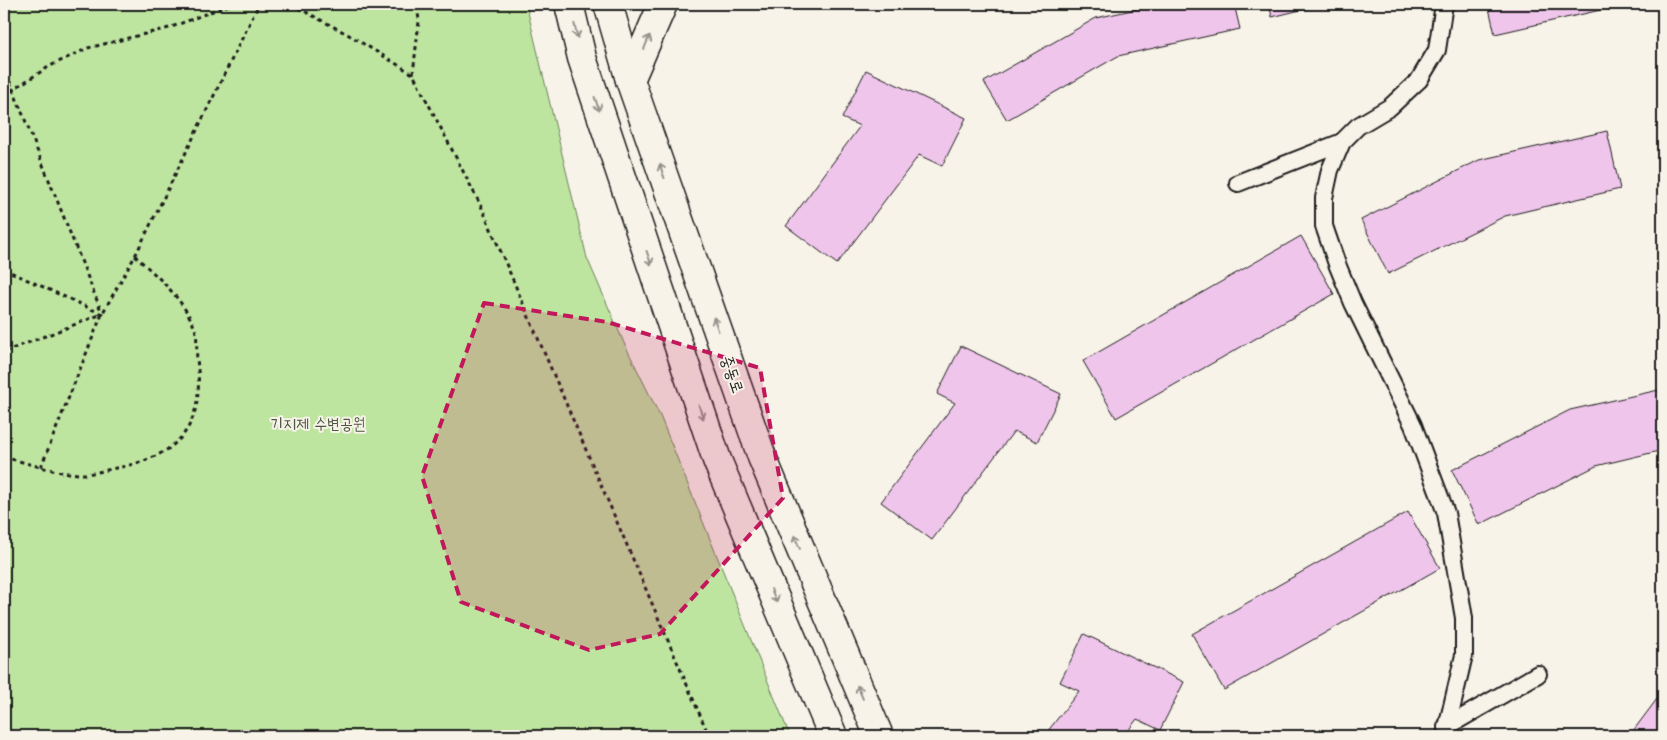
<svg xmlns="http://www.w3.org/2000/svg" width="1667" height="740" viewBox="0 0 1667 740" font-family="'Playpen Sans','Poor Story',sans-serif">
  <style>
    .green { fill: #bee5a0; stroke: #6d805e }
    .building { fill: #efc5ec; stroke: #1c1c1c }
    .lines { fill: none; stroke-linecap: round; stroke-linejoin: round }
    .lane-casing { stroke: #1c1c1c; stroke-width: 20 }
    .street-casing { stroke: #1c1c1c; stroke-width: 31 }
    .path { stroke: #1c1c1c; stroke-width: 3; stroke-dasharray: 4 4; stroke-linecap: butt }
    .lane { stroke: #f7f3e8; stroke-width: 16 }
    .street { stroke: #f7f3e8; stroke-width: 28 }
    .oneway { stroke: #94928c }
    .marked { fill: #c2185b; fill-opacity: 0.2; stroke: #c2185b; stroke-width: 4; stroke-dasharray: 10 6; stroke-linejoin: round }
    .labels { text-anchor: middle; stroke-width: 4; stroke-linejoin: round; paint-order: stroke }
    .street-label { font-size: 16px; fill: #1c1c1c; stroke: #f7f3e8 }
    .park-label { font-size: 16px; fill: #4d5844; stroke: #f7f3e8 }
  </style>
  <rect width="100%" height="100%" fill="#f7f3e8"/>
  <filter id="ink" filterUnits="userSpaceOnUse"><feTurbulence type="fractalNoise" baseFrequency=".02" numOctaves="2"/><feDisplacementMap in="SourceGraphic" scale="10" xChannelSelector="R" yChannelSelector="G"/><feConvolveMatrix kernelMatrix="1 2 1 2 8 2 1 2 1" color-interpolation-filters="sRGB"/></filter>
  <g filter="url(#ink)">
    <polygon class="green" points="4,4 526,4 587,258 624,343 660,416 790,736 4,736"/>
    <g class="building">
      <polygon points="1159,4 1234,4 1240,29 1118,56 1007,120 984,82 1096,18"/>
      <polygon points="1269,4 1325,4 1272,17"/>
      <polygon points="1488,4 1604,4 1605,9 1495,34"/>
      <polygon points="866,70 966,118 942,166 919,155 837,264 786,226 860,126 842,118"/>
      <polygon points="1607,131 1620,189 1505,216 1388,274 1361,220 1479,160"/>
      <polygon points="1301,236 1334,294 1116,418 1083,361"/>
      <polygon points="961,346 1061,394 1037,442 1014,431 932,540 881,502 955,403 937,394"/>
      <polygon points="1663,389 1663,450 1596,466 1479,525 1452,470 1570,410"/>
      <polygon points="1408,512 1440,568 1224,690 1192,634"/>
      <polygon points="1084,634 1184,682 1160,730 1137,719 1124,736 1044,736 1079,691 1060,682"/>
      <polygon points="1663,691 1663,736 1640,736 1633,731"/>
    </g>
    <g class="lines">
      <g class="lane-casing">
        <g id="lane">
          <polyline points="1444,4 1437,50 1419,80 1390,107 1358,126 1342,142 1330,170 1324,198 1324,226 1337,264 1353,303 1413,425 1446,513 1464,618 1464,655 1445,736"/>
          <polyline points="1238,183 1342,142"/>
          <polyline points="1446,727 1538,674"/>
        </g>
      </g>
      <g class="street-casing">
        <g id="street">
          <polyline points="569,4 582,58 717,460 833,736"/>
          <polyline points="608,4 630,80 762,457 879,736"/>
          <polyline points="630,80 663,4"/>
        </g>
      </g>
      <g class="path">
        <polyline points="291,4 349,35 413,74 482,208 709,736"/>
        <polyline points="1663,4 1663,6"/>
        <polyline points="4,67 102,313"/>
        <polyline points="413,74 419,21 417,4"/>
        <polyline points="4,95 50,66 88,48 169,28 231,4"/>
        <polyline points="4,269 102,314 4,352"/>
        <path d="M4,457C28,463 61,475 86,474C96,473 106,470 116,468C181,456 205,425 197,359C196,350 198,337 195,329C184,299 157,276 135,256"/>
        <polyline points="41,467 102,314 135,256 259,4"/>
      </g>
      <use href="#lane" class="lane"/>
      <use href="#street" class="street"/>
    </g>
    <defs><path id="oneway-shaft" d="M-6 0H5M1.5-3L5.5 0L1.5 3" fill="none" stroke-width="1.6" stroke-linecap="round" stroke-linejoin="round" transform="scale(1.25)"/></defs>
    <g class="oneway">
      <use href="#oneway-shaft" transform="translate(576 31) rotate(77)"/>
      <use href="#oneway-shaft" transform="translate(647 42) rotate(-68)"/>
      <use href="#oneway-shaft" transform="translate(597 104) rotate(71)"/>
      <use href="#oneway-shaft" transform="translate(662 171) rotate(-109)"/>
      <use href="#oneway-shaft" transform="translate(649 258) rotate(71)"/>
      <use href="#oneway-shaft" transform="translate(716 324) rotate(-109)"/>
      <use href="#oneway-shaft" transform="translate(701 412) rotate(71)"/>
      <use href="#oneway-shaft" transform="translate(797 542) rotate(-113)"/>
      <use href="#oneway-shaft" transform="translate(774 596) rotate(67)"/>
      <use href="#oneway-shaft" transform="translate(860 692) rotate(-113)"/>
    </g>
  </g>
  <path class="marked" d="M484,303L607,322L760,368L783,498L660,634L589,650L461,602L422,476Z"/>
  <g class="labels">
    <g class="street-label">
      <text transform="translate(733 374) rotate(71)" y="6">중동로</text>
    </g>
    <g class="park-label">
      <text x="318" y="429">기지제 수변공원</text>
    </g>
  </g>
  <rect width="1667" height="740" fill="none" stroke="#f7f3e8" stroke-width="20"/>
  <rect x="10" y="10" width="1647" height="720" fill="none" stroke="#1c1c1c" stroke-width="2" filter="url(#ink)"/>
</svg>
